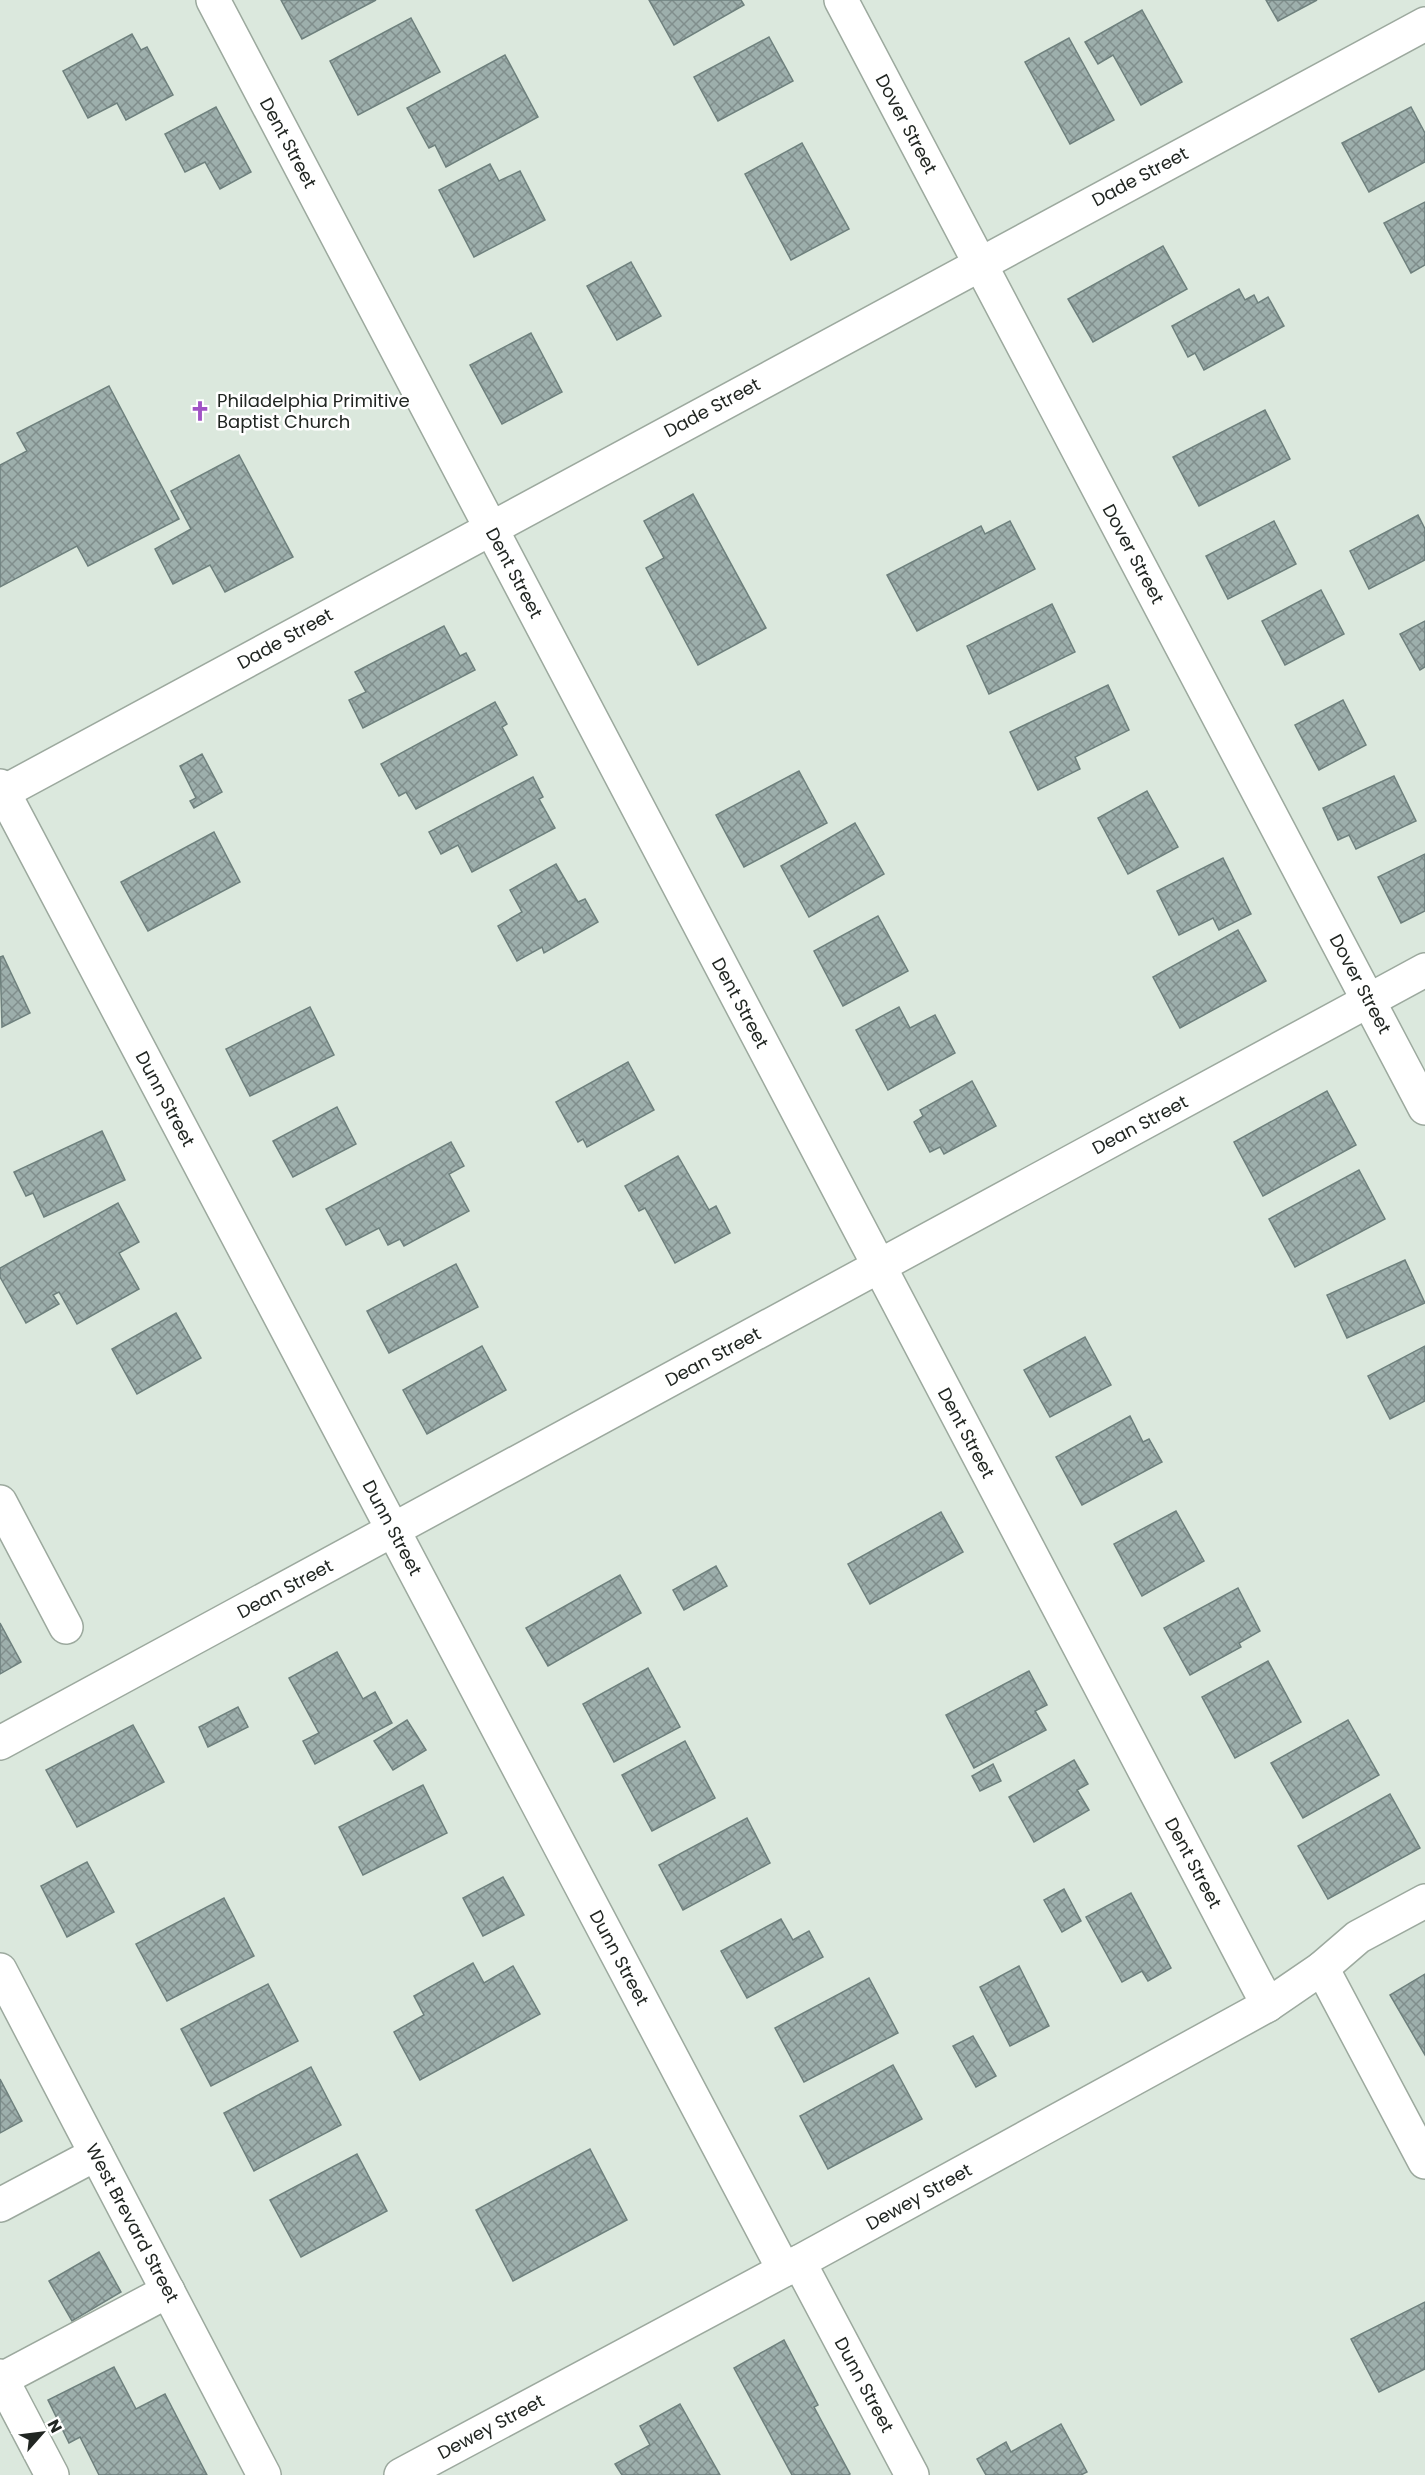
<svg xmlns="http://www.w3.org/2000/svg" width="1425" height="2475" viewBox="0 0 1425 2475" font-family="Poppins,sans-serif">
  <style>
    .building { fill: url(#building-cross-hatch); stroke: #6e807d; stroke-width: 1.5 }
    .lines { fill: none; stroke-linecap: round; stroke-linejoin: round }
    .minor-casing { stroke: #9ca99e; stroke-width: 36 }
    .minor { stroke: #fff; stroke-width: 33 }
    .labels { text-anchor: middle; stroke-width: 5; stroke-linejoin: round; paint-order: stroke }
    .street-label { font-size: 18px; fill: #212622; stroke: #fff }
    .poi-label { font-size: 18px; fill: #212622; stroke: #fff; text-anchor: start }
  </style>
  <defs>
    <pattern id="building-cross-hatch" width="8" height="8" patternUnits="userSpaceOnUse" patternTransform="scale(1.5)"><rect width="8" height="8" fill="#9dafac"/><path d="M0 0l8 8M0 8l8-8" fill="none" stroke="#808e8c"/></pattern>
  </defs>
  <rect width="100%" height="100%" fill="#dbe8dd"/>
  <g class="building">
    <polygon points="281,0 376,0 302,39"/>
    <polygon points="649,0 741,0 744,5 674,45"/>
    <polygon points="1266,0 1317,0 1278,21"/>
    <polygon points="1142,10 1182,82 1141,105 1113,55 1098,64 1085,42"/>
    <polygon points="411,18 440,72 358,115 330,61"/>
    <polygon points="132,34 141,50 147,47 173,95 126,120 117,103 88,118 63,71"/>
    <polygon points="769,37 793,81 718,121 694,77"/>
    <polygon points="1069,38 1114,120 1070,144 1025,62"/>
    <polygon points="505,55 538,117 446,167 435,145 429,148 407,108"/>
    <polygon points="216,107 251,172 220,189 205,162 185,172 165,134"/>
    <polygon points="1411,107 1425,133 1425,162 1369,192 1342,143"/>
    <polygon points="802,143 849,229 791,260 745,174"/>
    <polygon points="490,164 499,181 520,171 545,220 474,257 439,190"/>
    <polygon points="1425,202 1425,265 1411,273 1384,223"/>
    <polygon points="1163,246 1187,289 1093,342 1068,299"/>
    <polygon points="631,262 661,316 617,340 587,286"/>
    <polygon points="1239,289 1245,300 1254,295 1258,303 1268,297 1284,326 1204,370 1195,353 1188,357 1172,326"/>
    <polygon points="531,333 562,392 502,424 470,365"/>
    <polygon points="109,386 179,519 88,566 77,546 0,587 0,465 27,451 17,433"/>
    <polygon points="1265,410 1290,459 1199,506 1173,457"/>
    <polygon points="239,455 293,557 225,592 210,565 173,584 155,549 191,529 171,491"/>
    <polygon points="693,494 766,628 698,665 646,568 664,558 644,521"/>
    <polygon points="1418,515 1425,529 1425,560 1369,589 1350,551"/>
    <polygon points="1010,521 1035,569 917,631 887,575 981,526 985,534"/>
    <polygon points="1274,521 1296,564 1228,599 1206,556"/>
    <polygon points="1321,590 1344,634 1285,665 1262,621"/>
    <polygon points="1052,604 1075,652 989,694 967,646"/>
    <polygon points="1425,621 1425,667 1420,670 1400,634"/>
    <polygon points="444,626 460,656 466,653 475,670 363,728 349,700 366,692 355,672"/>
    <polygon points="1108,685 1129,730 1075,757 1080,769 1038,790 1010,732"/>
    <polygon points="1343,700 1366,745 1319,770 1295,725"/>
    <polygon points="495,702 507,724 502,727 517,755 416,809 406,792 399,796 381,764"/>
    <polygon points="202,754 222,792 194,808 190,801 196,798 180,766"/>
    <polygon points="799,771 827,823 744,867 716,815"/>
    <polygon points="1394,776 1416,821 1356,849 1349,835 1338,840 1323,808"/>
    <polygon points="533,777 543,797 539,799 555,828 472,872 458,845 441,854 429,832"/>
    <polygon points="1147,791 1178,847 1128,874 1098,818"/>
    <polygon points="855,823 884,874 809,917 781,866"/>
    <polygon points="214,832 240,882 148,931 121,882"/>
    <polygon points="1425,854 1425,911 1401,923 1378,877"/>
    <polygon points="1223,858 1251,914 1219,930 1213,918 1179,935 1157,891"/>
    <polygon points="556,864 578,902 585,899 598,922 544,953 542,947 517,961 498,926 522,912 510,890"/>
    <polygon points="878,916 908,971 843,1006 814,951"/>
    <polygon points="1238,930 1266,981 1180,1028 1153,977"/>
    <polygon points="3,956 30,1013 2,1027 0,957"/>
    <polygon points="310,1007 334,1055 250,1096 226,1049"/>
    <polygon points="899,1007 910,1028 935,1015 955,1053 888,1090 856,1030"/>
    <polygon points="628,1062 654,1110 587,1147 583,1139 578,1142 556,1102"/>
    <polygon points="972,1081 996,1126 944,1154 940,1147 930,1152 914,1122 923,1116 920,1110"/>
    <polygon points="1327,1091 1356,1145 1263,1196 1234,1142"/>
    <polygon points="337,1107 356,1144 293,1177 273,1141"/>
    <polygon points="102,1131 125,1180 44,1217 33,1193 26,1196 14,1172"/>
    <polygon points="451,1142 464,1166 449,1174 469,1211 404,1246 400,1239 388,1245 379,1228 346,1245 326,1209"/>
    <polygon points="678,1156 709,1210 716,1206 730,1233 675,1263 645,1208 639,1211 625,1186"/>
    <polygon points="1359,1170 1385,1219 1295,1267 1269,1219"/>
    <polygon points="118,1203 139,1242 119,1253 139,1289 77,1324 59,1292 53,1295 59,1304 26,1323 0,1277 0,1268"/>
    <polygon points="1405,1260 1425,1303 1347,1338 1327,1295"/>
    <polygon points="456,1264 478,1307 389,1353 367,1311"/>
    <polygon points="176,1313 201,1358 137,1394 112,1349"/>
    <polygon points="1085,1337 1111,1385 1050,1417 1024,1370"/>
    <polygon points="482,1346 506,1390 427,1434 403,1390"/>
    <polygon points="1425,1346 1425,1401 1390,1419 1368,1376"/>
    <polygon points="1130,1416 1143,1442 1149,1439 1162,1462 1082,1505 1056,1457"/>
    <polygon points="1176,1511 1204,1561 1142,1596 1114,1544"/>
    <polygon points="941,1512 963,1552 870,1604 848,1564"/>
    <polygon points="716,1566 727,1586 684,1610 673,1590"/>
    <polygon points="620,1575 641,1613 548,1666 526,1628"/>
    <polygon points="1238,1588 1260,1631 1239,1643 1241,1647 1190,1675 1164,1628"/>
    <polygon points="0,1623 21,1662 0,1674"/>
    <polygon points="337,1652 363,1699 375,1692 392,1723 315,1764 303,1741 319,1733 289,1678"/>
    <polygon points="1268,1661 1301,1722 1235,1758 1202,1697"/>
    <polygon points="648,1668 680,1727 614,1762 583,1704"/>
    <polygon points="1029,1671 1047,1705 1035,1711 1046,1730 974,1768 946,1715"/>
    <polygon points="238,1707 248,1727 208,1747 199,1727"/>
    <polygon points="407,1720 426,1750 393,1770 374,1741"/>
    <polygon points="1348,1720 1379,1775 1303,1818 1271,1763"/>
    <polygon points="133,1725 164,1782 77,1827 46,1770"/>
    <polygon points="685,1741 715,1798 652,1831 622,1775"/>
    <polygon points="1074,1760 1088,1784 1077,1790 1089,1810 1034,1842 1009,1797"/>
    <polygon points="993,1764 1001,1781 980,1791 972,1776"/>
    <polygon points="423,1785 447,1833 363,1875 339,1827"/>
    <polygon points="1390,1794 1420,1848 1328,1899 1298,1846"/>
    <polygon points="747,1818 770,1863 683,1910 659,1865"/>
    <polygon points="87,1862 114,1912 67,1937 41,1886"/>
    <polygon points="503,1877 524,1915 483,1936 463,1898"/>
    <polygon points="1064,1889 1081,1921 1062,1932 1044,1900"/>
    <polygon points="1131,1893 1171,1968 1148,1981 1142,1971 1122,1982 1086,1917"/>
    <polygon points="224,1898 254,1956 167,2001 136,1944"/>
    <polygon points="781,1919 793,1940 809,1931 823,1957 747,1998 721,1951"/>
    <polygon points="473,1963 484,1983 513,1966 540,2014 420,2080 394,2032 424,2015 414,1996"/>
    <polygon points="1019,1966 1049,2026 1010,2046 980,1987"/>
    <polygon points="1425,1974 1425,2055 1390,1995"/>
    <polygon points="869,1978 898,2033 804,2082 775,2028"/>
    <polygon points="268,1984 298,2041 211,2086 181,2029"/>
    <polygon points="973,2036 996,2076 976,2087 953,2046"/>
    <polygon points="893,2065 922,2119 828,2169 800,2116"/>
    <polygon points="311,2067 341,2125 254,2171 224,2113"/>
    <polygon points="0,2079 22,2121 0,2133"/>
    <polygon points="590,2149 627,2220 513,2281 476,2210"/>
    <polygon points="357,2154 387,2211 301,2257 270,2200"/>
    <polygon points="99,2252 121,2292 72,2321 49,2281"/>
    <polygon points="1425,2302 1425,2369 1379,2392 1351,2339"/>
    <polygon points="784,2340 818,2405 814,2407 850,2474 848,2475 792,2475 734,2368"/>
    <polygon points="114,2367 136,2409 165,2394 207,2475 99,2475 80,2437 69,2443 48,2400"/>
    <polygon points="680,2404 720,2475 622,2475 615,2464 650,2445 640,2426"/>
    <polygon points="1061,2424 1087,2472 1081,2475 986,2475 977,2459 1006,2442 1011,2452"/>
  </g>
  <g class="lines">
    <g class="minor-casing">
      <g id="minor">
        <polyline points="213,0 1268,2005"/>
        <polyline points="841,0 1425,1108"/>
        <polyline points="0,786 784,2270"/>
        <polyline points="0,794 1425,24"/>
        <polyline points="0,1502 66,1627"/>
        <polyline points="0,1743 1425,970"/>
        <polyline points="1322,1968 1425,2162"/>
        <polyline points="0,1970 264,2475"/>
        <polyline points="0,2205 96,2154"/>
        <polyline points="799,2262 912,2475"/>
        <polyline points="0,2376 52,2475"/>
        <polyline points="2,2379 168,2291"/>
        <polyline points="401,2475 799,2262 1268,2005 1322,1968 1358,1937 1425,1901"/>
      </g>
    </g>
    <use href="#minor" class="minor"/>
  </g>
  <defs>
    <g id="church-bare" transform="scale(1.62)"><path d="M-1.2-6h2.4v3.5h3.3v2.4h-3.3V6h-2.4V-.1h-3.3v-2.4h3.3Z" fill="#a053c5" stroke="#fff" stroke-width="2.5" paint-order="stroke"/></g>
  </defs>
  <g fill-rule="evenodd">
    <use href="#church-bare" x="200" y="411"/>
  </g>
  <g class="labels">
    <g class="street-label">
      <text transform="translate(906 124) rotate(62)" y="6">Dover Street</text>
      <text transform="translate(288 143) rotate(62)" y="6">Dent Street</text>
      <text transform="translate(1140 177) rotate(-28)" y="6">Dade Street</text>
      <text transform="translate(712 408) rotate(-28)" y="6">Dade Street</text>
      <text transform="translate(1133 554) rotate(62)" y="6">Dover Street</text>
      <text transform="translate(514 573) rotate(62)" y="6">Dent Street</text>
      <text transform="translate(285 639) rotate(-29)" y="6">Dade Street</text>
      <text transform="translate(1360 984) rotate(62)" y="6">Dover Street</text>
      <text transform="translate(740 1003) rotate(62)" y="6">Dent Street</text>
      <text transform="translate(165 1099) rotate(62)" y="6">Dunn Street</text>
      <text transform="translate(1140 1125) rotate(-28)" y="6">Dean Street</text>
      <text transform="translate(713 1357) rotate(-28)" y="6">Dean Street</text>
      <text transform="translate(966 1433) rotate(62)" y="6">Dent Street</text>
      <text transform="translate(392 1528) rotate(62)" y="6">Dunn Street</text>
      <text transform="translate(285 1589) rotate(-28)" y="6">Dean Street</text>
      <text transform="translate(1193 1863) rotate(62)" y="6">Dent Street</text>
      <text transform="translate(619 1958) rotate(62)" y="6">Dunn Street</text>
      <text transform="translate(919 2197) rotate(-29)" y="6">Dewey Street</text>
      <text transform="translate(132 2223) rotate(62)" y="6">West Brevard Street</text>
      <text transform="translate(864 2385) rotate(62)" y="6">Dunn Street</text>
      <text transform="translate(491 2427) rotate(-28)" y="6">Dewey Street</text>
    </g>
    <g class="poi-label">
      <text x="217" y="407">Philadelphia Primitive<tspan x="217" dy="21">Baptist Church</tspan></text>
    </g>
  </g>
  <g transform="translate(42 2433) rotate(62)" stroke="#ffffff" stroke-width="4.5" paint-order="stroke">
  <path d="M0-4.5L10 22L0 15L-10 22Z" fill="#212622"/>
  <text y="-9" font-size="16" font-weight="bold" text-anchor="middle" fill="#212622">N</text>
  </g>
</svg>
